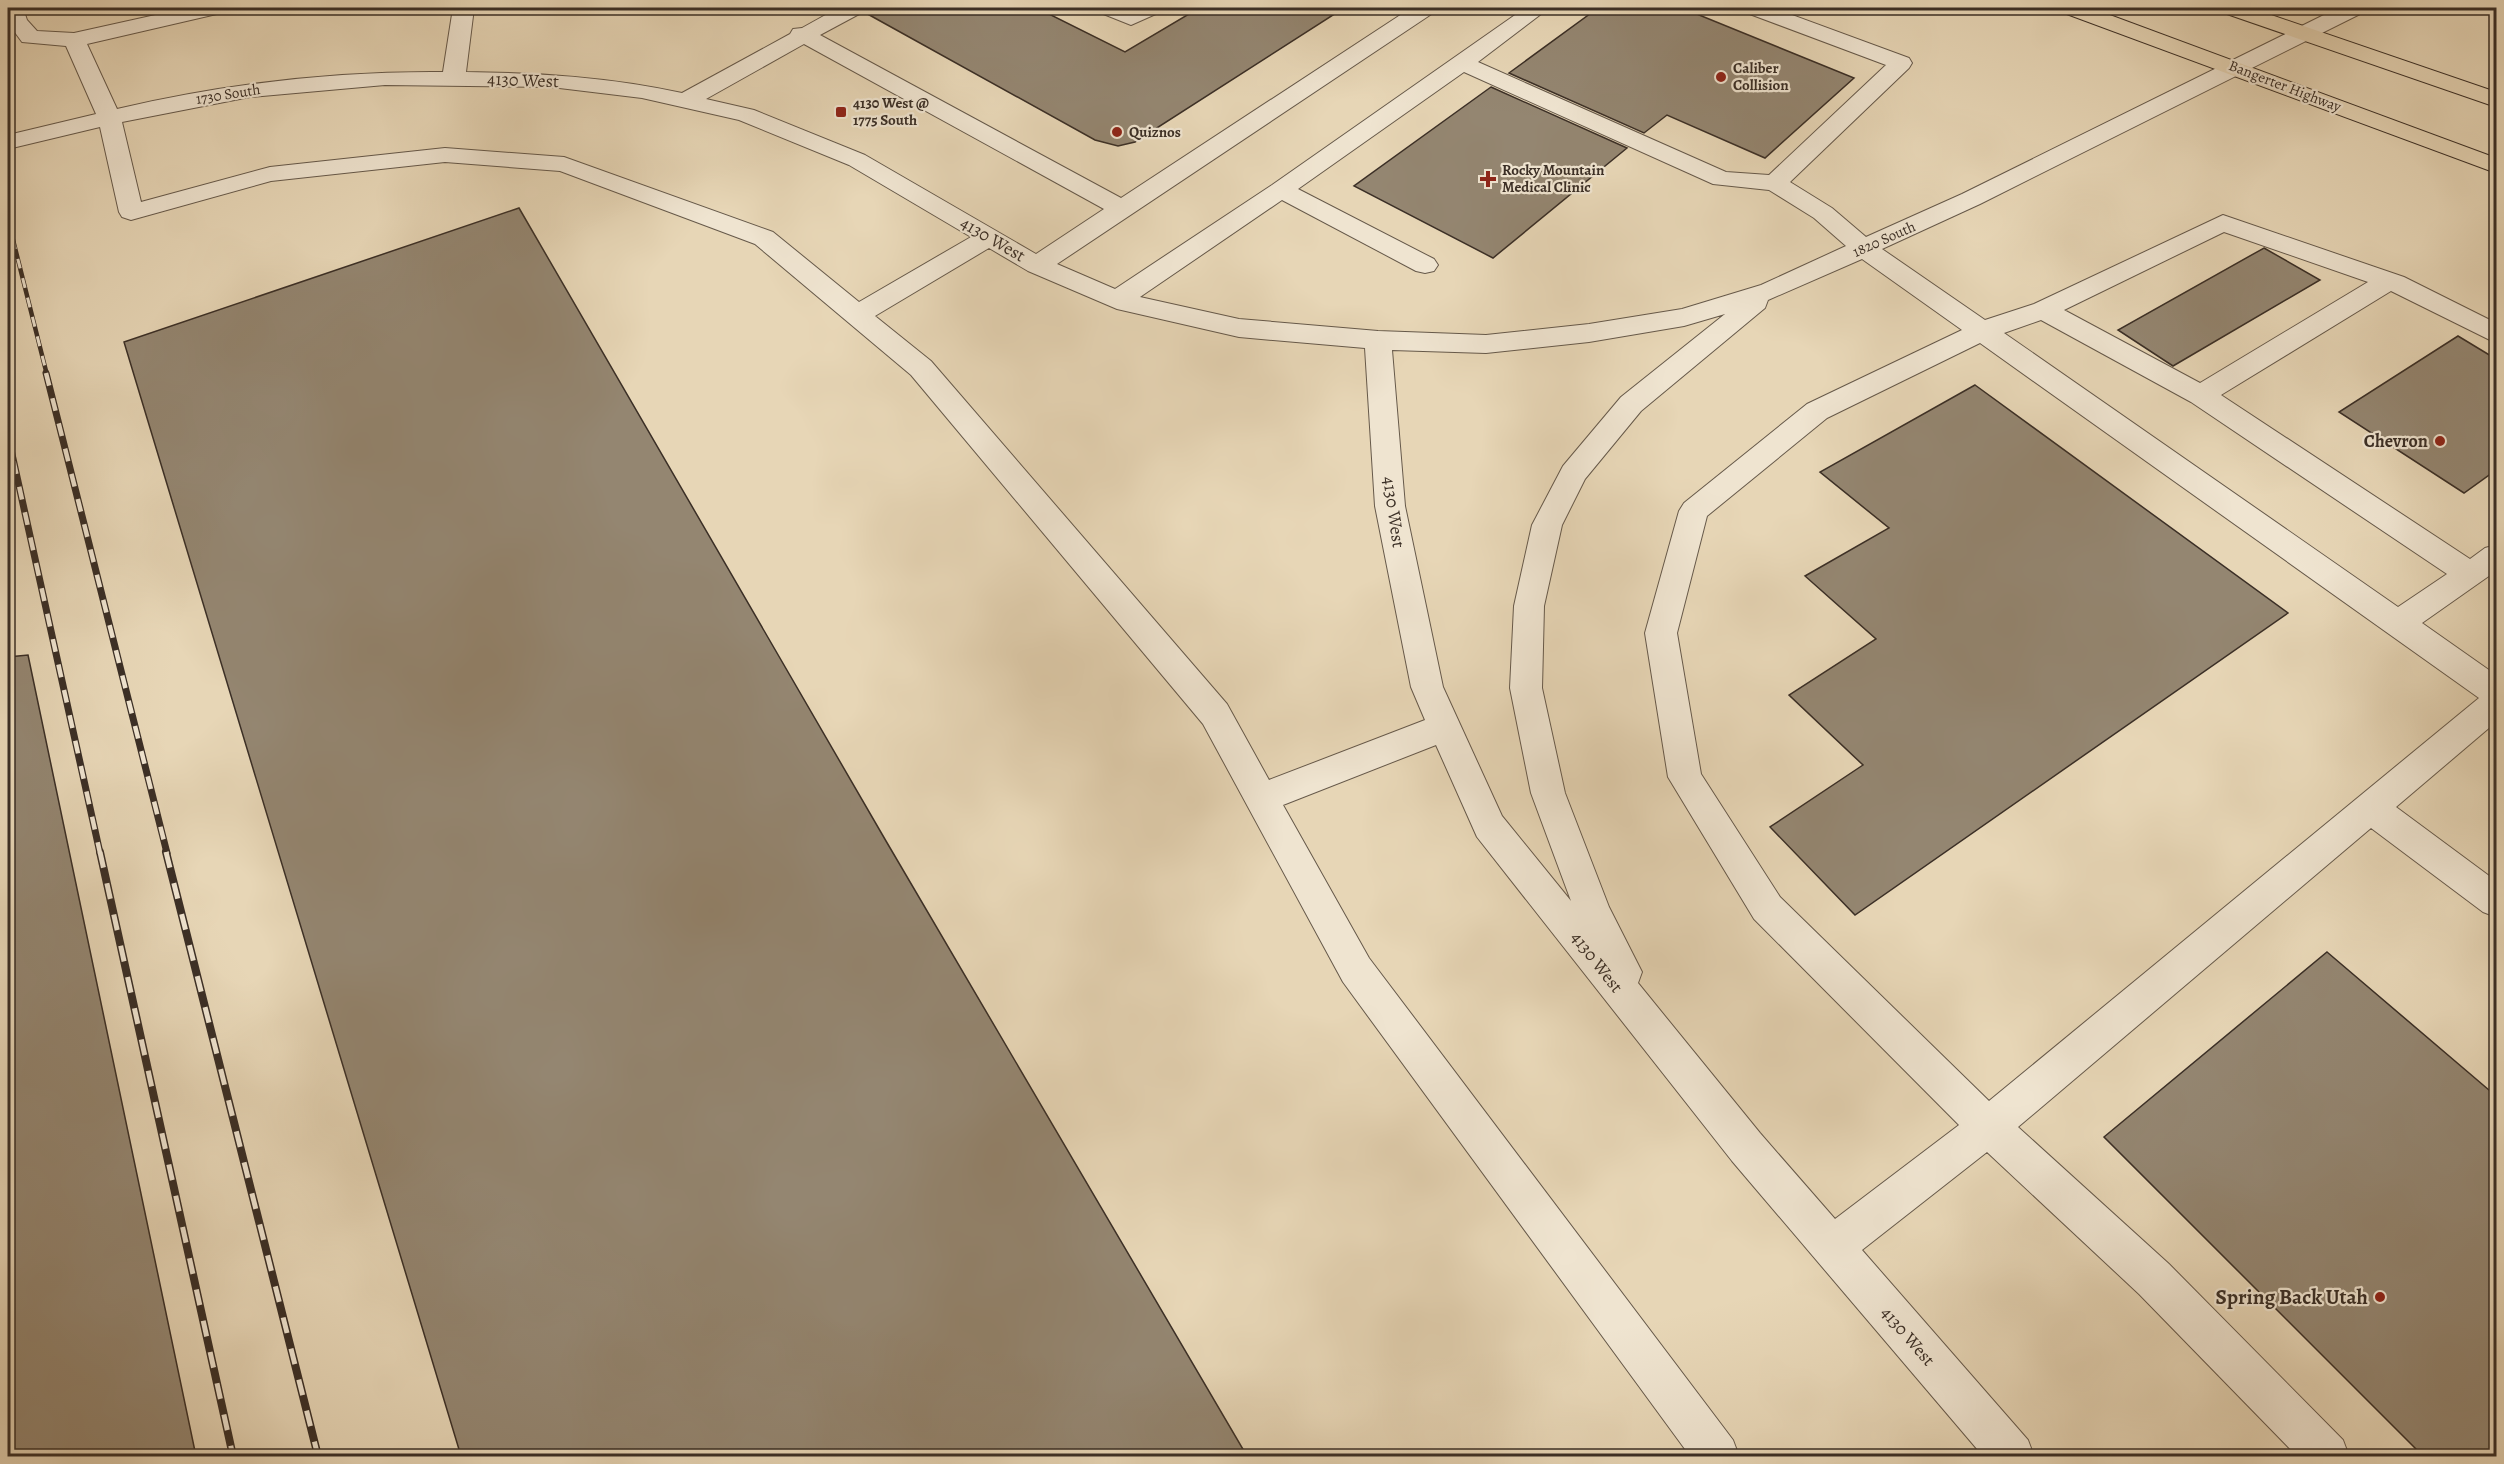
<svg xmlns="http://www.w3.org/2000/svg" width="2504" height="1464" viewBox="0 0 2504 1464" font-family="Alegreya,serif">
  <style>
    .building { fill: #948671; stroke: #3b2f26; stroke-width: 1.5 }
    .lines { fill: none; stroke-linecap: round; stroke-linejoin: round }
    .minor-casing { stroke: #66594a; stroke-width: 2 }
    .highway-casing { stroke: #3b2f26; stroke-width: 2 }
    .minor { fill: #efe4d0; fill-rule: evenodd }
    .highway { fill: #e7d6b6; fill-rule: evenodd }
    .rail-far2-casing { stroke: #3b2f26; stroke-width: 4.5 }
    .rail-far1-casing { stroke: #3b2f26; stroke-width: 7 }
    .rail-casing { stroke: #3b2f26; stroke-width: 8 }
    .rail-far2 { stroke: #efe4d0; stroke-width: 3; stroke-dasharray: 10; stroke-linecap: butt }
    .rail-far1 { stroke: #efe4d0; stroke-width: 4.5; stroke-dasharray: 13; stroke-linecap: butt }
    .rail { stroke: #efe4d0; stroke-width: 5; stroke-dasharray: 16; stroke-linecap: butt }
    .poi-dot { fill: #8f2418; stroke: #efe4d0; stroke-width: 2 }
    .labels { text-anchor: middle; stroke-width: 4.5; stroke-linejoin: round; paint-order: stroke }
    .far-poi-label { font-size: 15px; font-weight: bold; fill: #3b2f26; stroke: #efe4d0; text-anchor: start }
    .far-street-label { font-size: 15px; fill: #3b2f26; stroke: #efe4d0 }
    .street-label { font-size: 18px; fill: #3b2f26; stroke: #efe4d0 }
    .poi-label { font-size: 18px; font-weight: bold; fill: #3b2f26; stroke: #efe4d0; text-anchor: end }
    .near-poi-label { font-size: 21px; font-weight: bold; fill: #3b2f26; stroke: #efe4d0; text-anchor: end }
  </style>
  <rect width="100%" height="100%" fill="#e7d6b6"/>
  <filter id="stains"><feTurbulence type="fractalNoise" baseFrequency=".00333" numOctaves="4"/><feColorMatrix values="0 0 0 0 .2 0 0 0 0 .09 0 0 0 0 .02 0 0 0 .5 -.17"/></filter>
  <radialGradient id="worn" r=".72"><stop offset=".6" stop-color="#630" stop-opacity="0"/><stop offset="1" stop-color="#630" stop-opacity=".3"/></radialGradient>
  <g class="building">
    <polygon points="865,8 1037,8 1125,52 1199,8 1344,8 1135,142 1118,146 1095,140 864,12"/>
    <polygon points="1598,8 1682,8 1854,78 1765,158 1667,115 1644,133 1509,73"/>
    <polygon points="1491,87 1627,148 1493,258 1354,186"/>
    <polygon points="519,208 886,841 1247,1456 461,1456 124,342"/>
    <polygon points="2264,248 2320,280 2173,366 2118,330"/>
    <polygon points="2458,336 2496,359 2496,470 2464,493 2339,412"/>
    <polygon points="1975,385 2288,613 1855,915 1770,827 1863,765 1789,695 1876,639 1805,576 1889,528 1820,472"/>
    <polygon points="28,655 196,1456 8,1456 8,657"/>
    <polygon points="2327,952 2496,1096 2496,1456 2423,1456 2104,1137"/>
  </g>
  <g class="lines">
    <g class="minor-casing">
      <g id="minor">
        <path d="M8,8H23L27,20L37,31L74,33L187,8H223L221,13L87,44L117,109C224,84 334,71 443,72L453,8H474L466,72C540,73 609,77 682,93L790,34L793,29L802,28L838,8H863L861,13L820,35L1121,198L1411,8H1435L1433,13L1057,264L1115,289L1272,185L1525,8H1549L1478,62L1726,172L1769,175L1886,65L1747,13L1745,8H1773L1909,58L1912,63L1909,68L1790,182L1832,208L1866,237L1962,194L2338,8H2364L2362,13L1980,204L1882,249L1985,320L2034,304L2223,215L2404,277L2496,323V343L2391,291L2221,395L2470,559L2485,548L2496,545V571L2422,623L2496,675V722L2396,807L2496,881V917L2483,912L2371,828L2018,1127L2169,1264L2343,1440L2349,1456H2297L2139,1294L1987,1152L1862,1250L2028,1440L2034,1456H1983L1732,1161L1477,837L1436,745L1283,805L1369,958L1733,1440L1739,1456H1690L1343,982L1203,724L911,375L755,244L560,171L445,162L271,181L131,220L122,217L119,212L100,127L8,149V135L96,114L66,46L22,42L8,23ZM804,44L1104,209L1036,254L865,155L754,110L706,99ZM1464,72L1713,184L1769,190L1814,218L1846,246L1761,285L1682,309L1589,324L1486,335L1378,331L1239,319L1140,297L1282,200L1416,271L1425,273L1434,271L1438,265L1434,259L1298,189ZM385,85L551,87L642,98L739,120L849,165L971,237L859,302L773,232L564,157L445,148L270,167L141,202L122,122L250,97ZM2224,232L2368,282L2200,383L2064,310ZM989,248L1028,271L1117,309L1239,337L1365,348L1375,506L1411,687L1425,720L1269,780L1227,704L931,361L875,316ZM1862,259L1962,330L1807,404L1684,503L1679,511L1645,633L1668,777L1754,919L1959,1125L1835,1219L1760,1133L1638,983L1642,972L1609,907L1565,793L1542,688L1544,606L1562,525L1585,479L1641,411L1765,308L1768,300ZM1725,314L1621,397L1563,466L1532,525L1514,606L1510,688L1531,793L1571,901L1502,816L1443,687L1405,506L1392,350L1486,353L1589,342L1684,326ZM2041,320L2191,402L2447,574L2398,607L2004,333ZM1980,343L2479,698L1989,1101L1780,897L1701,774L1677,633L1707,516L1827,418Z"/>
        <polygon points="1098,8 1125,8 1130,10 1135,8 1161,8 1158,13 1131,25 1101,13"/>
      </g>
    </g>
    <g class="highway-casing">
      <g id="highway">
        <polygon points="2061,8 2091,8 2496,158 2496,173 2064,13"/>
        <polygon points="2221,8 2251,8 2496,92 2496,107 2224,13"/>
      </g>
    </g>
    <use href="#minor" class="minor"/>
    <use href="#highway" class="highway"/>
    <g class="rail-far2-casing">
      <polyline id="rail-far2" points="8,220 47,375"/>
    </g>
    <g class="rail-far1-casing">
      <g id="rail-far1">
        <polyline points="46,373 167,853"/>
        <polyline points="8,436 100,853"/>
      </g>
    </g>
    <g class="rail-casing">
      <g id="rail">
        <polyline points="100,852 233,1456"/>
        <polyline points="166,852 318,1456"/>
      </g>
    </g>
    <use href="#rail-far2" class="rail-far2"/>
    <use href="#rail-far1" class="rail-far1"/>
    <use href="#rail" class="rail"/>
  </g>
  <g class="poi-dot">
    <circle cx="1721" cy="77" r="6"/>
    <rect x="835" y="106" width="12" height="12" rx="3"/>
    <circle cx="1117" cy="132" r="6"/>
    <path d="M1485 170h6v6h6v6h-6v6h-6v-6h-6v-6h6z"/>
    <circle cx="2440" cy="441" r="6"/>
    <circle cx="2380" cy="1297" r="6"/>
  </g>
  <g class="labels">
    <g class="far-poi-label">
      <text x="1733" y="73">Caliber<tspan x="1733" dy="17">Collision</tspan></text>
      <text x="853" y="108">4130 West @<tspan x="853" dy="17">1775 South</tspan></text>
      <text x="1129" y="137">Quiznos</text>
      <text x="1502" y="175">Rocky Mountain<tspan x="1502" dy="17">Medical Clinic</tspan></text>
    </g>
    <g class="far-street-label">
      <text transform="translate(2285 86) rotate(21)" y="5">Bangerter Highway</text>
      <text transform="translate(228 94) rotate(-9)" y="5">1730 South</text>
      <text transform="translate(1884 239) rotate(-24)" y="5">1820 South</text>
    </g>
    <g class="street-label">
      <text transform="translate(523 80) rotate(2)" y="6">4130 West</text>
      <text transform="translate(993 239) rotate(30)" y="6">4130 West</text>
      <text transform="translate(1394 512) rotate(82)" y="6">4130 West</text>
      <text transform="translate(1597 962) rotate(52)" y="6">4130 West</text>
      <text transform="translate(1908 1336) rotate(49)" y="6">4130 West</text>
    </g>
    <g class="poi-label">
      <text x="2428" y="447">Chevron</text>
    </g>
    <g class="near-poi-label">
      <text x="2368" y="1304">Spring Back Utah</text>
    </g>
  </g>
  <rect width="2504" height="1464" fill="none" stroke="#e7d6b6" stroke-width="30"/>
  <rect x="9" y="9" width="2486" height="1446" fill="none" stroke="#3b2f26" stroke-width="3"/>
  <rect x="15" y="15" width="2474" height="1434" fill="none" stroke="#3b2f26" stroke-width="1.5"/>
  <rect width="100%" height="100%" filter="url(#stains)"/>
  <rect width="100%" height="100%" fill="url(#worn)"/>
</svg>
